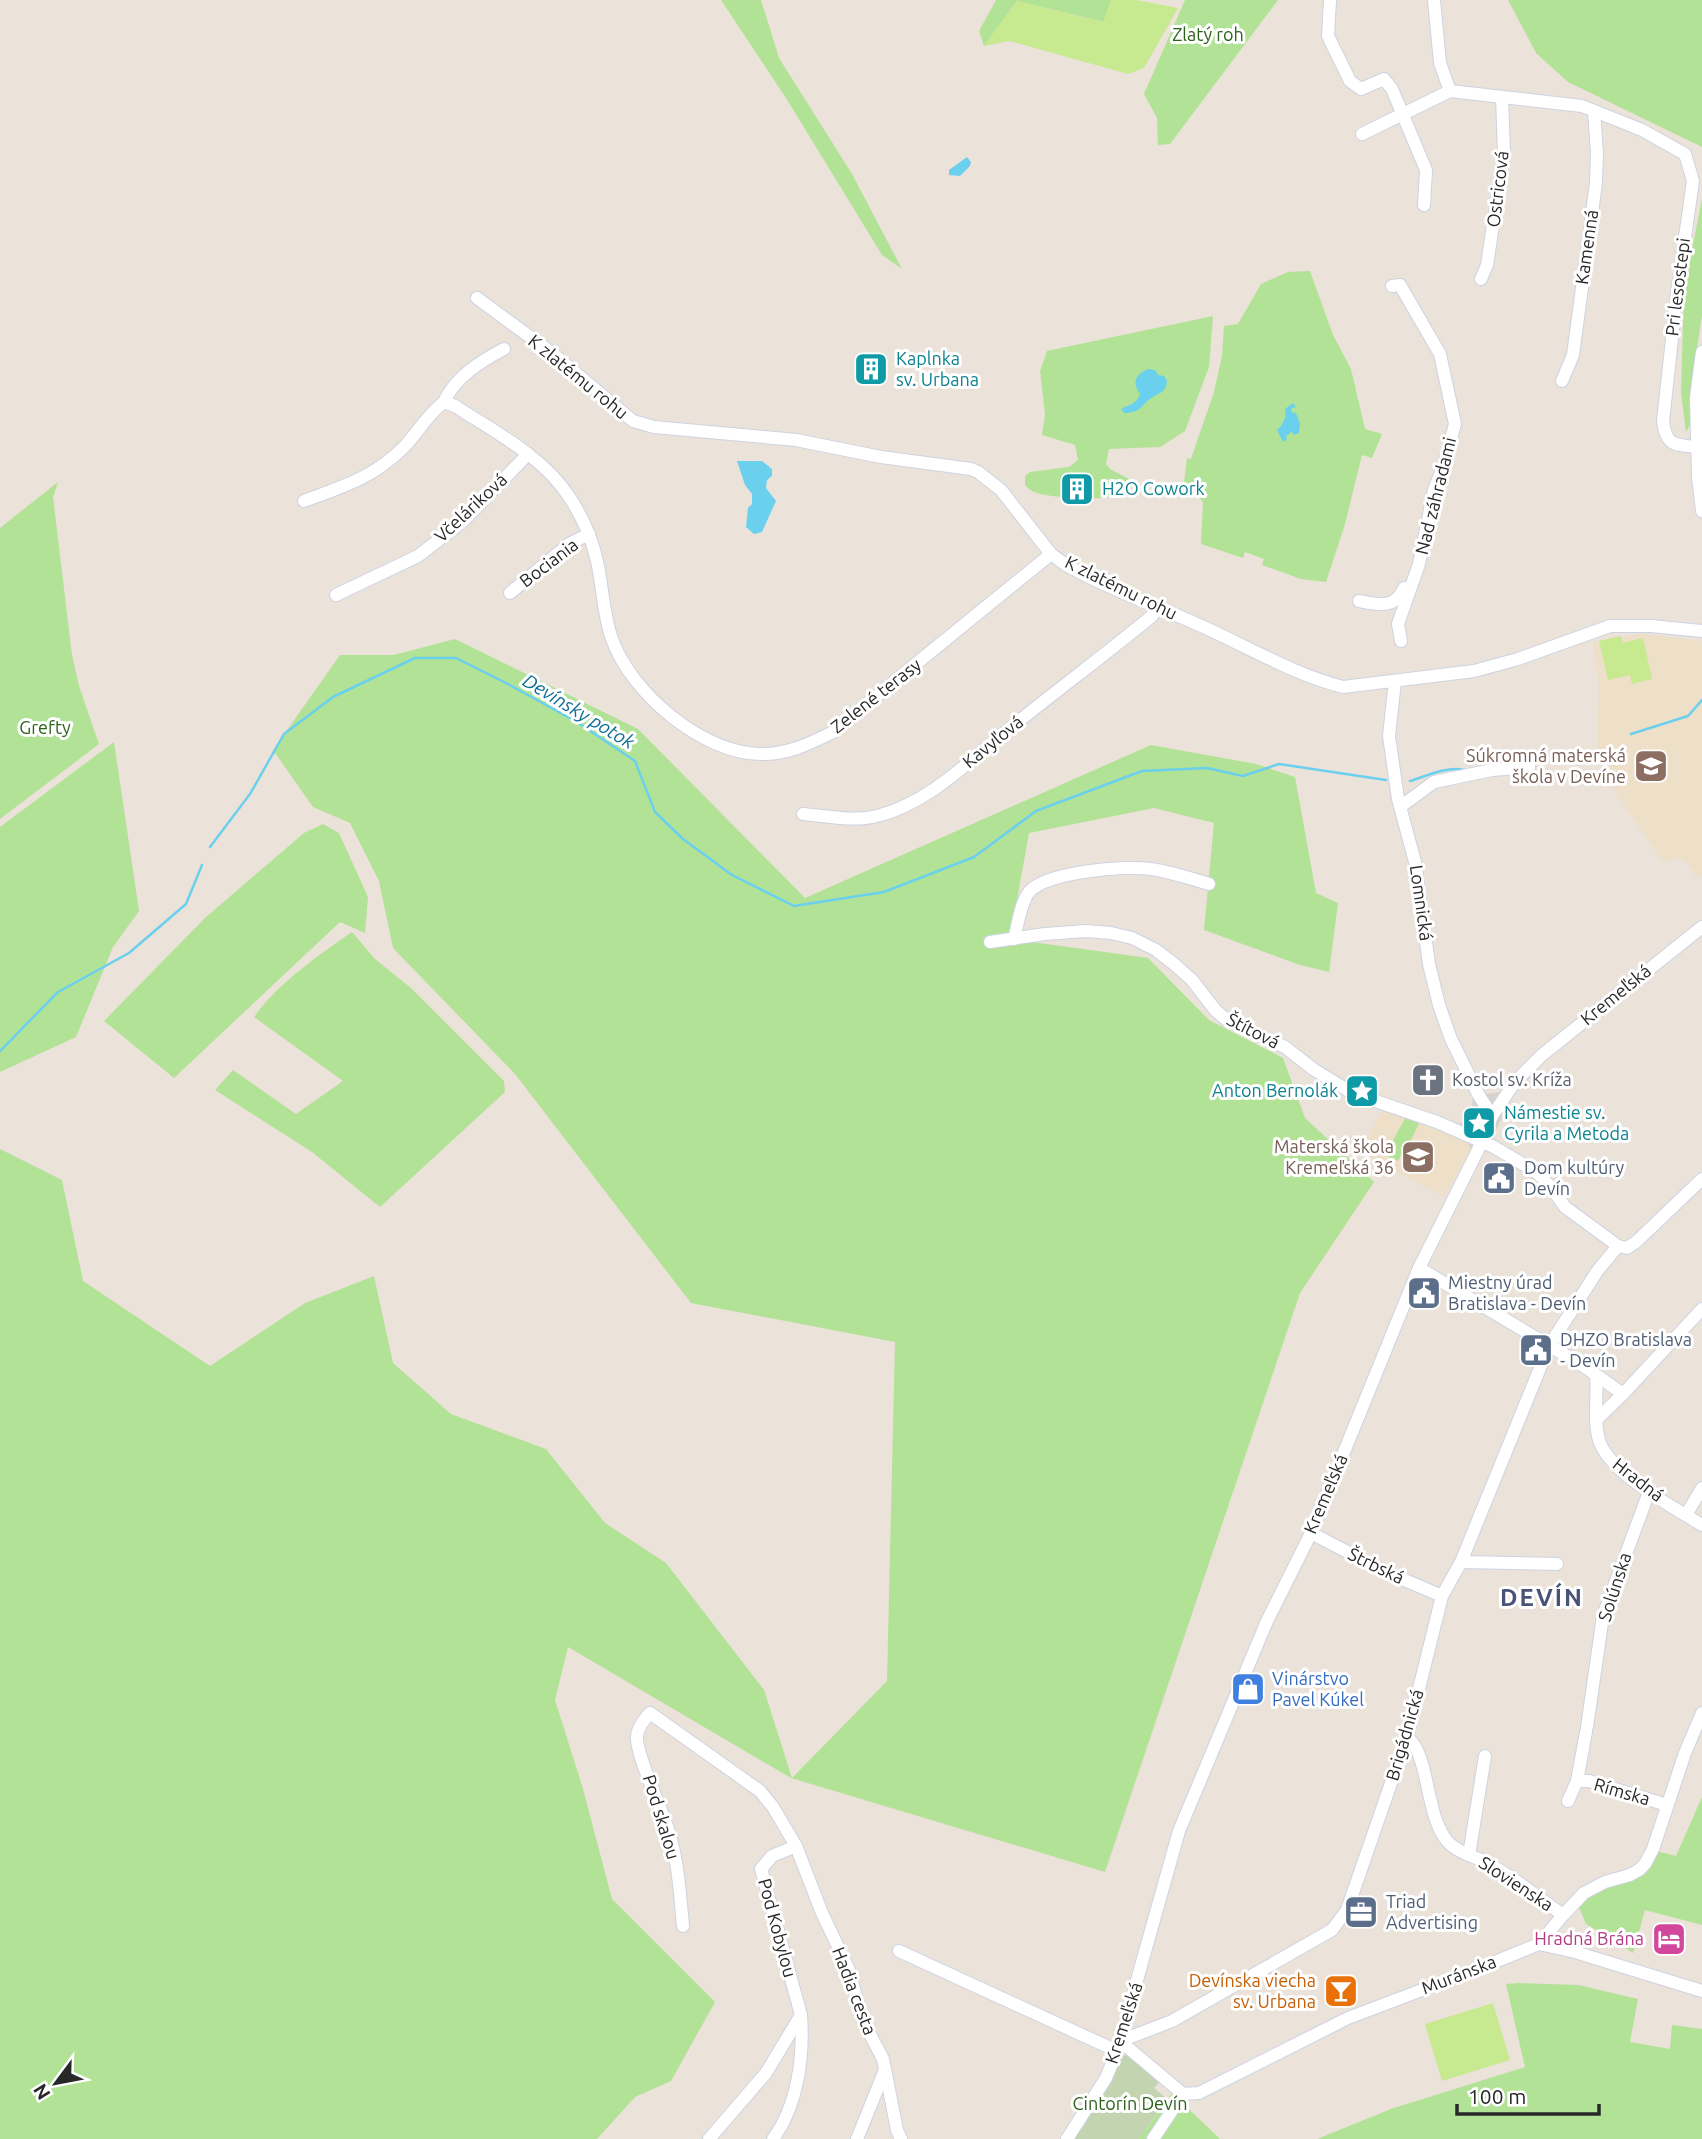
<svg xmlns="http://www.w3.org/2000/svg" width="1702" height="2139" viewBox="0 0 1702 2139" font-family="Ubuntu,sans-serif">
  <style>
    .education { fill: #eddfc8 }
    .green { fill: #b2e295 }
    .cemetery { fill: #c3d4b0 }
    .pitch { fill: #c7e990 }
    .plaza { fill: #d7d2cc }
    .water { fill: #6bd0ee }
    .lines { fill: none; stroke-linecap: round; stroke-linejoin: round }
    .stream { stroke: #6bd0ee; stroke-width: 2.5 }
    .minor-casing { stroke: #ced3e1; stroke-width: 14 }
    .minor { stroke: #fff; stroke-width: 12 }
    .labels { text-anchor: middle; stroke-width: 6; stroke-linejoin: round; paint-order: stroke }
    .park-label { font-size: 18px; fill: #2c6319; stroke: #fff }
    .street-label { font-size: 18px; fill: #282828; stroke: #fff }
    .culture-label { font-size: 18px; fill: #0d838f; stroke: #fff; text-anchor: start }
    .education-label { font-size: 18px; fill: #785e54; stroke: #fff; text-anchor: end }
    .worship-label { font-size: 18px; fill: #5b616d; stroke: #fff; text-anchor: start }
    .service-label { font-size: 18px; fill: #4e5e75; stroke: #fff; text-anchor: start }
    .shop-label { font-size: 18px; fill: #366cbe; stroke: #fff; text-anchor: start }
    .hotel-label { font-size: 18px; fill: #b23c85; stroke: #fff; text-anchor: end }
    .food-label { font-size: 18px; fill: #c56008; stroke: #fff; text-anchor: end }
    .water-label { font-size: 19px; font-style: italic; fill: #0d6d96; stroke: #fff }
    .district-label { font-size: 24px; font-weight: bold; letter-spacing: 2px; fill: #495378; stroke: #fff }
  </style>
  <rect width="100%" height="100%" fill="#ebe2d9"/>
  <g class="education">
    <polygon points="1642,634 1702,641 1702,876 1697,878 1687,863 1680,858 1663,862 1614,791 1609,749 1597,750 1599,684 1593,642"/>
    <polygon points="1384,1108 1468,1140 1473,1145 1444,1197 1359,1151"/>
  </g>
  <g class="green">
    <polygon points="721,0 761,0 779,58 852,174 902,269 882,255 786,98"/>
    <polygon points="996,0 1111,0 1104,22 1017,1 984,46 979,31"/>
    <polygon points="1185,0 1278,0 1170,144 1158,145 1157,118 1144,94"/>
    <polygon points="1508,0 1702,0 1702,147 1568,82 1536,53"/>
    <polygon points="1702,199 1702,315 1693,375 1693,420 1686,432 1681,393 1684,289"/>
    <polygon points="1310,271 1333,335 1351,369 1365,429 1382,434 1372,458 1362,455 1345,524 1326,582 1301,579 1262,565 1264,559 1245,552 1243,558 1201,544 1203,503 1197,492 1183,491 1187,458 1191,459 1214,392 1222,356 1224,326 1238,324 1261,284 1288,272"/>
    <path d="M1213,316L1209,367L1185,431L1160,447L1109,449L1106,464L1110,469L1131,480C1131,485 1132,487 1129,491C1118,503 1048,498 1034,492C1029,489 1028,488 1025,485V476L1030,472L1069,467L1078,460L1075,445L1042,435L1045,414L1040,371L1047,351Z"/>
    <polygon points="58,482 53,497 72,655 79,686 99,744 0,819 0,528"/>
    <polygon points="455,639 638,729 805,898 1151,745 1256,764 1295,777 1316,893 1338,903 1329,972 1300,965 1204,930 1214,823 1154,808 1029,833 1010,939 1148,958 1209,1020 1283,1058 1305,1118 1374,1182 1300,1293 1105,1872 791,1778 568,1647 555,1700 583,1789 612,1899 715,2002 671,2081 635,2097 597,2139 0,2139 0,1149 62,1180 83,1281 210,1366 305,1303 374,1276 393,1363 451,1414 546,1449 605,1523 666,1563 764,1690 792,1778 887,1681 895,1342 691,1303 515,1074 393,948 379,881 350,823 313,807 273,750 340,655 394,655"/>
    <polygon points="114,742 139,911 113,947 76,1037 0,1072 0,827"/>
    <polygon points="323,824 339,833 368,897 365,933 340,922 174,1078 104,1021 206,917 304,833"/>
    <path d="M352,932L375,959L411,988L504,1081L505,1092L380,1207L312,1152L215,1090L233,1070L296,1114L343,1081L254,1017C278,983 319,955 352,932Z"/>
    <polygon points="1407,1115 1421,1119 1404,1155 1401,1155 1398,1161 1385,1155"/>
    <polygon points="1702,1797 1702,1925 1645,1910 1633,1953 1586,1924 1579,1907 1594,1893 1638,1876 1656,1851 1676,1856"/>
    <polygon points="1519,1983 1578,1985 1638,1999 1630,2042 1670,2049 1672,2025 1702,2029 1702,2139 1317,2139 1391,2109 1525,2067 1506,1984"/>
    <polygon points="1172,2093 1220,2139 1139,2139"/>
  </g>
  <polygon class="cemetery" points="1128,2053 1159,2082 1154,2088 1167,2099 1139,2139 1074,2139 1110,2084 1122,2057"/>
  <g class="pitch">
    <polygon points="1111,0 1136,0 1178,8 1144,68 1128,74 1010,41 984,46 1017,1 1103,22"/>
    <polygon points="1621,636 1623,643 1643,638 1652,679 1632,684 1630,675 1608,680 1599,641"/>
    <polygon points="1493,2003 1510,2060 1442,2081 1425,2024"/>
  </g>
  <polygon class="plaza" points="1500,1092 1511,1100 1484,1154 1471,1149 1458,1124 1462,1123 1472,1108 1473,1096"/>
  <g class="water">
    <polygon points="967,157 971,162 970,166 960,176 949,175 949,170"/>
    <path d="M1148,369L1155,370L1158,375L1164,376L1167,381C1166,392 1161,392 1153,397C1141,404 1142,413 1124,413L1121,409C1130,404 1137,404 1140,394C1132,382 1135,375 1148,369Z"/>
    <polygon points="1293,403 1296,407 1292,408 1291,412 1296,413 1300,424 1299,433 1294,435 1292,432 1286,436 1287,439 1283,442 1277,430 1281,426 1286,416 1285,409"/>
    <polygon points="737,461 762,461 772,469 772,476 767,480 766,488 776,501 762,532 754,534 746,527 748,508 752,504 752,494 745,485"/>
  </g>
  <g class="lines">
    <g class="stream">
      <polyline points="1631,734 1688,716 1702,700"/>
      <path d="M1410,781C1426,776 1447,766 1464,770"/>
      <polyline points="210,847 250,794 284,734 333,697 415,658 456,658 506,683 577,722 635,761 655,812 683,839 732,875 794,906 884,892 974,857 1036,811 1142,771 1207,768 1243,776 1279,764 1386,780"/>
      <polyline points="0,1051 58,992 129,953 186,904 202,865"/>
    </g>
    <g class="minor-casing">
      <g id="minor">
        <polyline points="1434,0 1440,63 1450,91"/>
        <polyline points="1330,1 1328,36 1350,81 1361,89 1384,79 1392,89 1426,170 1424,205"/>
        <path d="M1362,134L1450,91L1582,106L1642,130L1685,154L1693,181L1677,293L1663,421C1666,446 1675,445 1697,447"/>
        <polyline points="1481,279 1487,265 1504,152 1502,98"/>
        <polyline points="1392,286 1400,285 1440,354 1455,424 1444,465 1434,490 1419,564 1398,624 1401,641"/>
        <path d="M477,298L552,353L633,421L654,427L796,440L881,457L971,469L978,472L1001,490L1051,554L1066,565C1108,589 1155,605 1199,625C1247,646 1292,674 1343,687L1474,671L1518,659L1610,626H1651L1702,631"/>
        <polyline points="1702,352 1696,398 1698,476 1702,511"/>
        <polyline points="1562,381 1573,355 1596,183 1597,153 1594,111"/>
        <path d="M444,402C455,377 481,361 504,349"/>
        <path d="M304,501C344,486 373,478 404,447C418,432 428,414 444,402L455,406C496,433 543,456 570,498C583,518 592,539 597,561C603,588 603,614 612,639C631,693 702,753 760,754C786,755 809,744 831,733L1051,554"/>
        <polyline points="510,593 569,544 589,534"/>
        <polyline points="336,595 418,556 462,522 528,454"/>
        <path d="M1359,601C1380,605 1395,609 1404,588"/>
        <polyline points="1395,681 1389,736 1398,799 1415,862 1429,964 1439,1005 1451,1039 1478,1094 1492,1116"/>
        <polyline points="1400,807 1434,782 1492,770 1529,767 1530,761"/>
        <path d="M803,814C826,816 855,822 877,816C930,803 973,757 1014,725C1060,688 1107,653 1152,616L1158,607"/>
        <path d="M1014,939C1018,925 1020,904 1029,892C1046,872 1125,865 1151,869C1171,872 1190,878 1209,884"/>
        <polyline points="990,942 1045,934 1086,931 1111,933 1132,938 1156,950 1174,964 1192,980 1216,1011 1227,1020 1285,1047 1313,1069 1352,1093 1437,1122 1494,1147 1536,1172 1550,1186 1565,1207 1618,1246 1627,1248 1636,1242 1702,1179"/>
        <polyline points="1419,1268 1585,1367 1623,1394"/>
        <path d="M1596,1376C1598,1396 1593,1420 1599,1440C1609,1473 1673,1507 1702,1525"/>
        <polyline points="1596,1420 1623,1394 1702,1309"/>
        <polyline points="1686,1515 1702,1488"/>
        <polyline points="1311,1533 1386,1572 1442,1596"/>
        <polyline points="1461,1562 1557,1564"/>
        <polyline points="1587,1727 1603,1616 1649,1492"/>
        <path d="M1407,1737C1430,1754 1425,1817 1448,1842C1459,1854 1478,1857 1491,1865C1516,1879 1539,1898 1563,1915"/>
        <polyline points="1577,1781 1589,1781 1667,1805"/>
        <polyline points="1568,1801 1577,1781 1586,1732"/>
        <polyline points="1469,1855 1485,1756"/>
        <path d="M683,1926C680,1893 678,1860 668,1829C662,1809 635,1753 637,1736C638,1727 644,1720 650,1713L760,1791L773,1807L796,1846L822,1913L849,1970L862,2019L883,2059L897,2130L901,2139"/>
        <polyline points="1539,1944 1575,1952 1702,1991"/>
        <polyline points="899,1951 1117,2051"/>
        <polyline points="1120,2041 1172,2021 1332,1930 1347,1910 1407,1737 1442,1596 1461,1562 1549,1346 1598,1270 1618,1246"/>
        <polyline points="1120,2041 1183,2094 1199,2093 1348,2018 1480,1968 1539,1944 1563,1915 1584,1893 1605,1882 1630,1875 1639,1870 1645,1864 1653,1849 1685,1753 1702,1713"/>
        <polyline points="709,2139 766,2073 801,2015"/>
        <path d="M773,2139C798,2105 804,2056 801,2015L761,1869L772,1856L796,1846"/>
        <polyline points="857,2139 885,2070"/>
        <polyline points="1067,2139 1106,2078 1117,2051 1179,1831 1267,1621 1311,1533 1419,1268 1478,1150 1492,1116 1515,1082 1542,1055 1702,927"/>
        <polyline points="1153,2139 1183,2094"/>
      </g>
    </g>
    <use href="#minor" class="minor"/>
  </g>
  <defs>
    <g id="building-square" transform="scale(1.75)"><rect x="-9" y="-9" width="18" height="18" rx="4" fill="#0f9aa8" stroke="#fff"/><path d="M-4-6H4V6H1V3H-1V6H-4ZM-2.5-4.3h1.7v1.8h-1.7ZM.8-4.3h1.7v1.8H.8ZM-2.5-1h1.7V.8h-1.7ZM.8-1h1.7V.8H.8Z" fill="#fff"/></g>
    <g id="school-square" transform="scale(1.75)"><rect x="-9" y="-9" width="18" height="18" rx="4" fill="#8d6e63" stroke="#fff"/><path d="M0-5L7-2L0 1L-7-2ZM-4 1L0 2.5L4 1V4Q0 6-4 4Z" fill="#fff"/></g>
    <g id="church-square" transform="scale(1.75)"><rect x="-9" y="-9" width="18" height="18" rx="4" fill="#6b7280" stroke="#fff"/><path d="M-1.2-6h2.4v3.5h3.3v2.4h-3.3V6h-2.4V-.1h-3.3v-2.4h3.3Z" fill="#fff"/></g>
    <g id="sight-square" transform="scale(1.75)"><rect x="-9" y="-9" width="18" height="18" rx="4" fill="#0f9aa8" stroke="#fff"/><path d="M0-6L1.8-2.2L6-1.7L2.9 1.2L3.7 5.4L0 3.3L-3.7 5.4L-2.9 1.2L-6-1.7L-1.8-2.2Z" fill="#fff"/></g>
    <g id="civic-square" transform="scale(1.75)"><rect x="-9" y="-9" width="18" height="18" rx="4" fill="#5c6f8a" stroke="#fff"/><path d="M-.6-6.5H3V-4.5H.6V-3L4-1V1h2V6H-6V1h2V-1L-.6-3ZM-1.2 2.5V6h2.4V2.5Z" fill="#fff"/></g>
    <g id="shop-square" transform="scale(1.75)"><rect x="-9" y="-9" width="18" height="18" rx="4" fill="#3f7fe0" stroke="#fff"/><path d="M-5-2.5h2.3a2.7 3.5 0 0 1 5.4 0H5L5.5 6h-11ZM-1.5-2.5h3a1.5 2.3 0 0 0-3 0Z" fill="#fff"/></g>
    <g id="office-square" transform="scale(1.75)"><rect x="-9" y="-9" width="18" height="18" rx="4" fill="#5c6f8a" stroke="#fff"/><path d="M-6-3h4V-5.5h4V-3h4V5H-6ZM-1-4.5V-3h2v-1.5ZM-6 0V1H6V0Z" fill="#fff"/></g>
    <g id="hotel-square" transform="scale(1.75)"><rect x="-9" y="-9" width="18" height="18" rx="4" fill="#d1479c" stroke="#fff"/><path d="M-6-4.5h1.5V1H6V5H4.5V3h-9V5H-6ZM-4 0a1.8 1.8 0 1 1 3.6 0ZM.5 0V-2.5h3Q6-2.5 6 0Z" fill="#fff"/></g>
    <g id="bar-square" transform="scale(1.75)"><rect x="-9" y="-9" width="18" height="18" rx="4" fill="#e8710a" stroke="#fff"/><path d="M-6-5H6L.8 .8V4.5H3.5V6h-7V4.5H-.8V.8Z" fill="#fff"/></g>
  </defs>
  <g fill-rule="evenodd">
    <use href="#building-square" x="871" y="369"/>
    <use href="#building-square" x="1077" y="489"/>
    <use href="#school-square" x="1651" y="766"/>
    <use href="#church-square" x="1428" y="1080"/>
    <use href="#sight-square" x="1362" y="1091"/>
    <use href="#sight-square" x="1479" y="1123"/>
    <use href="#school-square" x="1418" y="1157"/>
    <use href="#civic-square" x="1499" y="1178"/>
    <use href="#civic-square" x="1424" y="1293"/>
    <use href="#civic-square" x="1536" y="1350"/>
    <use href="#shop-square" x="1248" y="1689"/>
    <use href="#office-square" x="1361" y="1912"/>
    <use href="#hotel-square" x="1669" y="1939"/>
    <use href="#bar-square" x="1341" y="1991"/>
  </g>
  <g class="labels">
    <g class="park-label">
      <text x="1208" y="41">Zlatý roh</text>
      <text x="45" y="734">Grefty</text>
      <text x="1130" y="2110">Cintorín Devín</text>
    </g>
    <g class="street-label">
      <text transform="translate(1498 189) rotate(-83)" y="6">Ostricová</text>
      <text transform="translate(1587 247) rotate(-82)" y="6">Kamenná</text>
      <text transform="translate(1678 287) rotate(-83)" y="6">Pri lesostepi</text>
      <text transform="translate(578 377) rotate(39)" y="6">K zlatému rohu</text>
      <text transform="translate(1436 496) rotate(-76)" y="6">Nad záhradami</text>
      <text transform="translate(471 508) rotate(-43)" y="6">Včeláriková</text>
      <text transform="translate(549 563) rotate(-37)" y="6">Bociania</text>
      <text transform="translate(1121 588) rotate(26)" y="6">K zlatému rohu</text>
      <text transform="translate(876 696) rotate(-38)" y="6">Zelené terasy</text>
      <text transform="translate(993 742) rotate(-39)" y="6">Kavyľová</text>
      <text transform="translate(1421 903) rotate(82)" y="6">Lomnická</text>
      <text transform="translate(1616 995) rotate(-39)" y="6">Kremeľská</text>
      <text transform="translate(1253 1031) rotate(27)" y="6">Štítová</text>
      <text transform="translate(1638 1480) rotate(38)" y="6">Hradná</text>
      <text transform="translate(1326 1494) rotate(-67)" y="6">Kremeľská</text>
      <text transform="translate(1376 1566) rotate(26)" y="6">Štrbská</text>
      <text transform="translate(1615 1587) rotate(-72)" y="6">Solúnska</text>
      <text transform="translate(1405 1735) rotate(-74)" y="6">Brigádnická</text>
      <text transform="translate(1622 1792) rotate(16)" y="6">Rímska</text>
      <text transform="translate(661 1817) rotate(73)" y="6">Pod skalou</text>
      <text transform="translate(1516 1884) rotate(33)" y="6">Slovienska</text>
      <text transform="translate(777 1928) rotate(75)" y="6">Pod Kobylou</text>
      <text transform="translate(1459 1975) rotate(-21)" y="6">Muránska</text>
      <text transform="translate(854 1991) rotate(69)" y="6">Hadia cesta</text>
      <text transform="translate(1124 2023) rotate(-72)" y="6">Kremeľská</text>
    </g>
    <g class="culture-label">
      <text x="896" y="365">Kaplnka<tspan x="896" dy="21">sv. Urbana</tspan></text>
      <text x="1102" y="495">H2O Cowork</text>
      <text x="1338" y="1097" text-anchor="end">Anton Bernolák</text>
      <text x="1504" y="1119">Námestie sv.<tspan x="1504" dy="21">Cyrila a Metoda</tspan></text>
    </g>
    <g class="education-label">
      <text x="1626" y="762">Súkromná materská<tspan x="1626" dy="21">škola v Devíne</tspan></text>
      <text x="1394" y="1153">Materská škola<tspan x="1394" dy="21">Kremeľská 36</tspan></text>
    </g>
    <g class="worship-label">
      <text x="1452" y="1086">Kostol sv. Kríža</text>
    </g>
    <g class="service-label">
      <text x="1524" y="1174">Dom kultúry<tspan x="1524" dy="21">Devín</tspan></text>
      <text x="1448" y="1289">Miestny úrad<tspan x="1448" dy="21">Bratislava - Devín</tspan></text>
      <text x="1560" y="1346">DHZO Bratislava<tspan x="1560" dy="21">- Devín</tspan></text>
      <text x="1386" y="1908">Triad<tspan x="1386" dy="21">Advertising</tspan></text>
    </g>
    <g class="shop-label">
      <text x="1272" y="1685">Vinárstvo<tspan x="1272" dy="21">Pavel Kúkel</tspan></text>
    </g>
    <g class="hotel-label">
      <text x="1644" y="1945">Hradná Brána</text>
    </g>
    <g class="food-label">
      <text x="1316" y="1987">Devínska viecha<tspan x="1316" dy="21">sv. Urbana</tspan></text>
    </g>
    <g class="water-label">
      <text transform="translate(579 711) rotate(31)" y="7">Devínsky potok</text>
    </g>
    <g class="district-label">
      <text x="1542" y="1606">DEVÍN</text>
    </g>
  </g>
  <g transform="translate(56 2083) rotate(238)" stroke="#ffffff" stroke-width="5" paint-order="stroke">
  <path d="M0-5L12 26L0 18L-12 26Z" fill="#282828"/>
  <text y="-10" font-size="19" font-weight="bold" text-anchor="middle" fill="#282828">N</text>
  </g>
  <path d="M1457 2104v10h142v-10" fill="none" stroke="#282828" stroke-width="3.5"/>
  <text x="1468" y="2104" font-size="21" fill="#282828" stroke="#ffffff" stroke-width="5" paint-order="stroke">100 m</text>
</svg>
